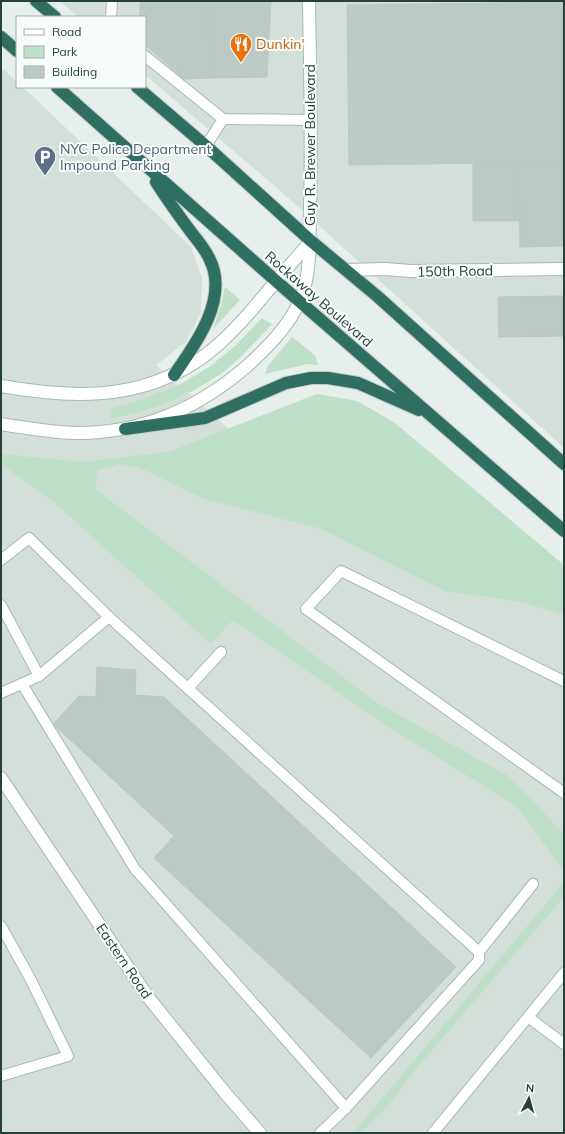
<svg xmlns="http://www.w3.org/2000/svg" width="565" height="1134" viewBox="0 0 565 1134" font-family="Mulish,sans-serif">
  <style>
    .built { fill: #d4dfda }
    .green { fill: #bfe0c8 }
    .building { fill: #bbcac4; stroke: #b8c9c2 }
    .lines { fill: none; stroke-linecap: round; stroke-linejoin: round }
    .lane-casing { stroke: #a8b8b2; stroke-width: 12 }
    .street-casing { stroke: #a8b8b2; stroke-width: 14 }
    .secondary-casing { stroke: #a4bbb3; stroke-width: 14 }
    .highway-casing { stroke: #c2cac8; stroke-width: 14 }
    .lane { stroke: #fff; stroke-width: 10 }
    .street { stroke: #fff; stroke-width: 12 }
    .secondary { stroke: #fff; stroke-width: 12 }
    .highway { stroke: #2f6f62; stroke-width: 12 }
    .labels { text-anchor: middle; stroke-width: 4; stroke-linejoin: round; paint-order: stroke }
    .food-label { font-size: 14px; fill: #c56008; stroke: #f7fbf9; text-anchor: start }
    .street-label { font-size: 14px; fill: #24423a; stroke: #f7fbf9 }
    .service-label { font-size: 14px; fill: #4e5e75; stroke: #f7fbf9; text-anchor: start }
  </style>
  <rect width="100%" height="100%" fill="#e6efeb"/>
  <g class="built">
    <polygon points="60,1 564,1 564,448 285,195 145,75 145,17 78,17"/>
    <polygon points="1,67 17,82 17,87 23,87 191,247 202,278 201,312 186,342 156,365 229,429 317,394 357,401 395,423 564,565 564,1133 1,1133"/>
  </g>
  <g class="green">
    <polygon points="225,287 240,300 213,329 221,305"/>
    <path d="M262,318L272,324C257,340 243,356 226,370C221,374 214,378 208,382C176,402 147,411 111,419L110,409L137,401L179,385L209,367L234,347Z"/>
    <polygon points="292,337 315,355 318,365 307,364 265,374 268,366"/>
    <polygon points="317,394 357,401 395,423 564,565 564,615 522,602 445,591 322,529 204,499 140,468 120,464 98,470 95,489 376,702 510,777 564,834 564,871 516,806 384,724 233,620 211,644 49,498 1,464 1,454 82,462 168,452"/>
    <polygon points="564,882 564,897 421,1063 387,1107 361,1133 353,1133"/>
  </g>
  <g class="building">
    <polygon points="140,1 208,1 209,78 184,79 145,45 145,17 140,17"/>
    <polygon points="208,1 271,1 267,77 209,78"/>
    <polygon points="564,2 564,162 349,165 347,5"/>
    <polygon points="564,162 564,246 520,247 519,163"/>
    <rect x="473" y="163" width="46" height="58"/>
    <polygon points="564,296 564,336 499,337 498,297"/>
    <polygon points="97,667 136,670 135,695 164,697 456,967 371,1058 154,858 174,836 53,724 79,696 96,697"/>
  </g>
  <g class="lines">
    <g class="lane-casing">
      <g id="lane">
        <polyline points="111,17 112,1"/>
        <polyline points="145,56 223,119 310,120"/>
        <polyline points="206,146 223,119"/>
        <polyline points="1,560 29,538 109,617"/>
        <polyline points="1,605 39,676"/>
        <polyline points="564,681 341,571 306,609 564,793"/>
        <polyline points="188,688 221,652"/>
        <polyline points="1,693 39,676 109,617 479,952 479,960 346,1108 135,869 22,684"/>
        <polyline points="1,926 31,980 68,1056 1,1076"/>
        <polyline points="479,952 533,884"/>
        <polyline points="528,1017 564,1044"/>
        <polyline points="320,1133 346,1108"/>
        <polyline points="433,1133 564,973"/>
      </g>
    </g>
    <g class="street-casing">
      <g id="street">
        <polyline points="346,270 385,269 411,271 564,269"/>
        <path d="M1,386C80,400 155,401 219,344C240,325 258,303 276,281"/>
        <path d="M1,424C25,428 49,432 74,433C139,434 197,409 246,367C267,348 288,327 300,301"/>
        <polyline points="1,778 148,997 226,1094 260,1133"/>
      </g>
    </g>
    <g class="secondary-casing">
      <g id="secondary">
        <polyline points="276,281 311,241"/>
        <path d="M300,301C312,271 309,240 310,208C312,139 310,70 309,1"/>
      </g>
    </g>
    <g class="highway-casing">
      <g id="highway">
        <polyline points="36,1 55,17"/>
        <polyline points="1,37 17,51"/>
        <polyline points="57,87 276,281 564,531"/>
        <polyline points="137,87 206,146 311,241 377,296 564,464"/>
        <path d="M156,182C167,199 179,216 191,232C198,241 206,250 210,260C229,299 195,345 174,375"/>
        <polyline points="125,429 205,418 286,383 311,378 328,378 358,383 419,410"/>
      </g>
    </g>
    <use href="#lane" class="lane"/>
    <use href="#street" class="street"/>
    <use href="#secondary" class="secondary"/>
    <use href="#highway" class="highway"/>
  </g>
  <defs>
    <g id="restaurant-pin" transform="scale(1.15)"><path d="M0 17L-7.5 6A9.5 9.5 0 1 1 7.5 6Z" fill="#e8710a" stroke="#f7fbf9"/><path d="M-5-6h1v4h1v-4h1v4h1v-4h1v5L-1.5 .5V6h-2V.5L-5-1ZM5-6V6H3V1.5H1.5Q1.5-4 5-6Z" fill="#fff"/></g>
    <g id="parking-pin" transform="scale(1.15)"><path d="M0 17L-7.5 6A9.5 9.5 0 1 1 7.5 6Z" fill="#5c6f8a" stroke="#f7fbf9"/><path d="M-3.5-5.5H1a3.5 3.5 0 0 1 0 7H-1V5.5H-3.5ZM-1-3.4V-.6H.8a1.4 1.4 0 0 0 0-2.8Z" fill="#fff"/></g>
  </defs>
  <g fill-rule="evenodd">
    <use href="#restaurant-pin" x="241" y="44"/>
    <use href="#parking-pin" x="45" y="157"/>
  </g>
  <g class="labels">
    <g class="food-label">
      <text x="256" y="49">Dunkin'</text>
    </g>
    <g class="street-label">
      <text transform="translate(310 145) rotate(-90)" y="5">Guy R. Brewer Boulevard</text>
      <text transform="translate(455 271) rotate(-1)" y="5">150th Road</text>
      <text transform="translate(319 299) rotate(41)" y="5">Rockaway Boulevard</text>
      <text transform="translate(124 961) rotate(56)" y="5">Eastern Road</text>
    </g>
    <g class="service-label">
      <text x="60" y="154">NYC Police Department<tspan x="60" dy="16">Impound Parking</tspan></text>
    </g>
  </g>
  <rect width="565" height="1134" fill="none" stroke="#24423a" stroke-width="4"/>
  <rect x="16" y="16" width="130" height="72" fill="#f7fbf9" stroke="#a3b1ad"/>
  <rect x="24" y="29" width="20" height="6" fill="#ffffff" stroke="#a3b1ad"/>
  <text x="52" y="36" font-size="12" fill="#24423a">Road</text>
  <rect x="24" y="46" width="20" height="12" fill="#bfe0c8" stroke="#a3b1ad"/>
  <text x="52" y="56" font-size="12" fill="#24423a">Park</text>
  <rect x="24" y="66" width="20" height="12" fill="#bbcac4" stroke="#a3b1ad"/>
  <text x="52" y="76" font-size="12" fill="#24423a">Building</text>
  <g transform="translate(529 1098) rotate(6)" stroke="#f7fbf9" stroke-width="3" paint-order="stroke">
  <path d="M0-3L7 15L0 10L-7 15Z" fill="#24423a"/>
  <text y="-6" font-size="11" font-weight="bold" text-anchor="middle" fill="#24423a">N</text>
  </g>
</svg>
